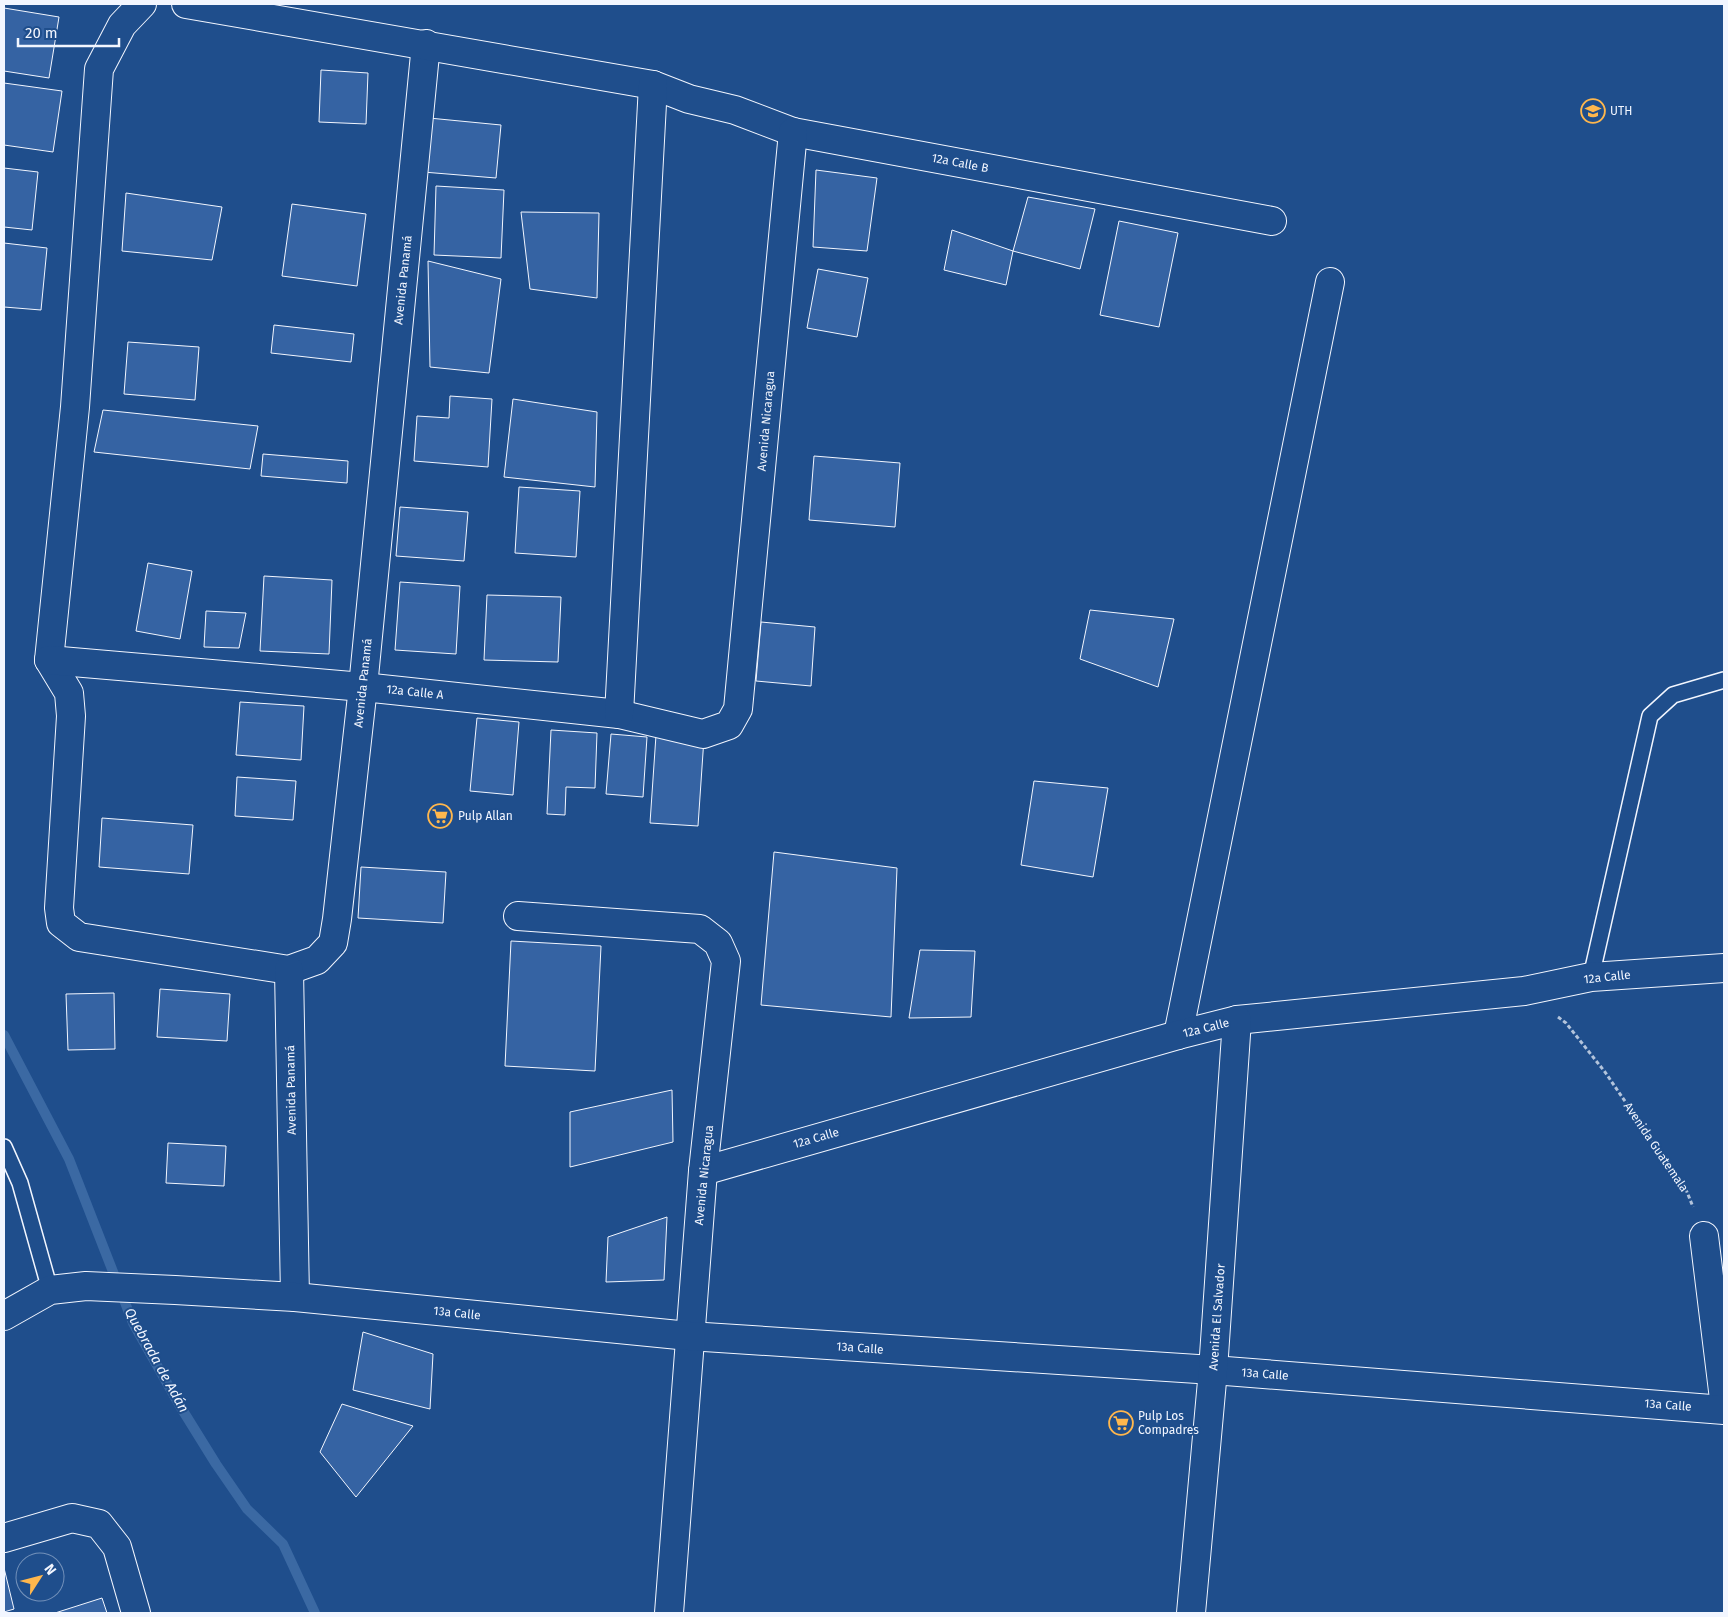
<svg xmlns="http://www.w3.org/2000/svg" width="1728" height="1617" viewBox="0 0 1728 1617" font-family="'Fira Sans',sans-serif">
  <style>
    .lines { fill: none; stroke-linecap: round; stroke-linejoin: round }
    .stream { stroke: #3b69a3; stroke-width: 10 }
    .building { fill: #3563a3; stroke: #f2f6ff }
    .service-casing { stroke: #f2f6ff; stroke-width: 18 }
    .minor-casing { stroke: #f2f6ff; stroke-width: 30 }
    .path { stroke: #b3c4dc; stroke-width: 3; stroke-dasharray: 4 2.5; stroke-linecap: butt }
    .service { stroke: #1f4e8c; stroke-width: 15 }
    .minor { stroke: #1f4e8c; stroke-width: 28 }
    .labels { text-anchor: middle; stroke-width: 4; stroke-linejoin: round; paint-order: stroke }
    .poi-label { font-size: 12px; fill: #f2f6ff; stroke: #1f4e8c; text-anchor: start }
    .street-label { font-size: 12px; fill: #f2f6ff; stroke: #1f4e8c }
    .water-label { font-size: 14px; font-style: italic; fill: #f2f6ff; stroke: #1f4e8c }
  </style>
  <rect width="100%" height="100%" fill="#1f4e8c"/>
  <g class="lines">
    <polyline class="stream" points="4,1035 69,1159 133,1323 180,1406 216,1464 247,1509 283,1544 315,1613"/>
  </g>
  <g class="building">
    <polygon points="4,8 59,17 49,78 4,71"/>
    <polygon points="321,70 368,73 366,124 319,122"/>
    <polygon points="4,83 62,91 53,152 4,145"/>
    <polygon points="429,118 501,125 496,178 423,172"/>
    <polygon points="4,168 38,172 32,230 4,227"/>
    <polygon points="816,170 877,178 867,251 813,247"/>
    <polygon points="436,186 504,190 501,258 434,255"/>
    <polygon points="126,193 222,207 212,260 122,251"/>
    <polygon points="1028,197 1095,209 1080,269 1013,251"/>
    <polygon points="292,204 366,214 357,286 282,276"/>
    <polygon points="521,212 599,213 597,298 530,289"/>
    <polygon points="1119,221 1178,233 1159,327 1100,315"/>
    <polygon points="952,230 1013,251 1006,285 944,270"/>
    <polygon points="4,243 47,248 41,310 4,307"/>
    <polygon points="428,261 501,279 489,373 430,367"/>
    <polygon points="818,269 868,278 857,337 807,328"/>
    <polygon points="274,325 354,334 351,362 271,353"/>
    <polygon points="128,342 199,347 195,400 124,394"/>
    <polygon points="450,396 492,399 488,467 414,461 417,416 449,418"/>
    <polygon points="513,399 597,412 595,487 504,477"/>
    <polygon points="103,410 258,426 250,469 94,452"/>
    <polygon points="263,454 348,461 347,483 261,476"/>
    <polygon points="814,456 900,463 895,527 809,520"/>
    <polygon points="519,487 580,491 576,557 515,553"/>
    <polygon points="400,507 468,512 464,561 396,556"/>
    <polygon points="148,563 192,571 180,639 136,631"/>
    <polygon points="264,576 332,580 329,654 260,651"/>
    <polygon points="400,582 460,586 456,654 395,650"/>
    <polygon points="487,595 561,597 558,662 484,660"/>
    <polygon points="1090,610 1174,619 1158,687 1080,659"/>
    <polygon points="206,611 246,613 239,648 204,647"/>
    <polygon points="761,622 815,627 811,686 756,681"/>
    <polygon points="240,702 304,706 301,760 236,755"/>
    <polygon points="477,718 519,722 513,795 470,791"/>
    <polygon points="551,730 597,733 595,788 566,787 565,815 547,814"/>
    <polygon points="611,734 647,737 643,797 606,794"/>
    <polygon points="656,735 704,738 698,826 650,823"/>
    <polygon points="237,777 296,781 293,820 235,816"/>
    <polygon points="1034,781 1108,788 1093,877 1021,865"/>
    <polygon points="102,818 193,825 189,874 99,867"/>
    <polygon points="774,852 897,868 891,1017 761,1005"/>
    <polygon points="361,867 446,872 443,923 358,918"/>
    <polygon points="511,941 601,946 595,1071 505,1066"/>
    <polygon points="920,950 975,951 971,1017 909,1018"/>
    <polygon points="160,989 230,994 227,1041 157,1037"/>
    <polygon points="114,993 115,1049 68,1050 66,994"/>
    <polygon points="672,1090 673,1142 570,1167 570,1112"/>
    <polygon points="168,1143 226,1146 224,1186 166,1183"/>
    <polygon points="667,1217 664,1280 606,1282 608,1237"/>
    <polygon points="363,1332 433,1354 430,1409 353,1390"/>
    <polygon points="342,1404 413,1426 356,1497 320,1452"/>
    <polygon points="4,1568 14,1609 4,1612"/>
    <polygon points="102,1598 107,1613 55,1613"/>
  </g>
  <g class="lines">
    <g class="service-casing">
      <g id="service">
        <polyline points="1591,977 1650,716 1673,695 1724,680"/>
        <polyline points="4,1147 20,1183 50,1290"/>
      </g>
    </g>
    <g class="minor-casing">
      <g id="minor">
        <polyline points="142,4 122,25 99,69 75,407 49,660 69,693 71,716 59,908 61,923 79,937 289,970 317,960 333,943 337,919 363,687 426,44"/>
        <polyline points="186,4 653,85 689,99 735,110 793,132 1272,221"/>
        <polyline points="49,660 363,687 619,714 703,734 729,725 738,709 793,132"/>
        <polyline points="619,714 653,85"/>
        <polyline points="518,916 700,929 718,943 726,961 703,1171 669,1613"/>
        <polyline points="289,970 295,1297"/>
        <polyline points="1178,1035 1330,282"/>
        <polyline points="703,1171 1178,1035 1237,1020 1524,991 1591,977 1724,968"/>
        <polyline points="1704,1236 1724,1399"/>
        <polyline points="4,1316 50,1290 86,1286 175,1290 295,1297 689,1336 1213,1370 1724,1410"/>
        <polyline points="4,1538 72,1518 99,1524 117,1547 136,1613"/>
        <polyline points="1191,1613 1213,1370 1237,1020"/>
      </g>
    </g>
    <polyline class="path" points="1558,1017 1566,1023 1605,1072 1687,1192 1693,1207"/>
    <use href="#service" class="service"/>
    <use href="#minor" class="minor"/>
  </g>
  <defs>
    <g id="university-ring" transform="scale(1.25)"><circle r="9.5" fill="#1f4e8c" stroke="#ffb74d" stroke-width="1.5"/><path d="M0-5L7-2L0 1L-7-2ZM-4 1L0 2.5L4 1V4Q0 6-4 4Z" fill="#ffb74d"/></g>
    <g id="supermarket-ring" transform="scale(1.25)"><circle r="9.5" fill="#1f4e8c" stroke="#ffb74d" stroke-width="1.5"/><path d="M-6-5.5h2.5l.6 2H6L4.5 2H-2.5L-4.4-4H-6ZM-1.5 3.2a1.3 1.3 0 1 0 .1 0ZM3 3.2a1.3 1.3 0 1 0 .1 0Z" fill="#ffb74d"/></g>
  </defs>
  <g fill-rule="evenodd">
    <use href="#university-ring" x="1593" y="111"/>
    <use href="#supermarket-ring" x="440" y="816"/>
    <use href="#supermarket-ring" x="1121" y="1423"/>
  </g>
  <g class="labels">
    <g class="poi-label">
      <text x="1610" y="115">UTH</text>
      <text x="458" y="820">Pulp Allan</text>
      <text x="1138" y="1420">Pulp Los<tspan x="1138" dy="14">Compadres</tspan></text>
    </g>
    <g class="street-label">
      <text transform="translate(960 163) rotate(11)" y="4">12a Calle B</text>
      <text transform="translate(403 280) rotate(-84)" y="4">Avenida Panamá</text>
      <text transform="translate(766 421) rotate(-85)" y="4">Avenida Nicaragua</text>
      <text transform="translate(363 683) rotate(-84)" y="4">Avenida Panamá</text>
      <text transform="translate(415 692) rotate(6)" y="4">12a Calle A</text>
      <text transform="translate(1607 977) rotate(-6)" y="4">12a Calle</text>
      <text transform="translate(1206 1028) rotate(-14)" y="4">12a Calle</text>
      <text transform="translate(291 1090) rotate(-91)" y="4">Avenida Panamá</text>
      <text transform="translate(816 1138) rotate(-16)" y="4">12a Calle</text>
      <text transform="translate(1656 1147) rotate(56)" y="4">Avenida Guatemala</text>
      <text transform="translate(704 1175) rotate(-84)" y="4">Avenida Nicaragua</text>
      <text transform="translate(457 1313) rotate(6)" y="4">13a Calle</text>
      <text transform="translate(1217 1317) rotate(-86)" y="4">Avenida El Salvador</text>
      <text transform="translate(860 1348) rotate(4)" y="4">13a Calle</text>
      <text transform="translate(1265 1374) rotate(4)" y="4">13a Calle</text>
      <text transform="translate(1668 1405) rotate(4)" y="4">13a Calle</text>
    </g>
    <g class="water-label">
      <text transform="translate(157 1360) rotate(61)" y="5">Quebrada de Adán</text>
    </g>
  </g>
  <rect width="1728" height="1617" fill="none" stroke="#f2f6ff" stroke-width="10"/>
  <g transform="translate(40 1577) rotate(54)"><circle r="24" fill="#1f4e8c" stroke="#7391ba"/>
  <path d="M0-4L9 19L0 12L-9 19Z" fill="#ffb74d"/>
  <text y="-8" font-size="14" font-weight="bold" text-anchor="middle" fill="#f2f6ff">N</text>
  </g>
  <path d="M18 38v8h101v-8" fill="none" stroke="#f2f6ff" stroke-width="2.5"/>
  <text x="25" y="38" font-size="15" fill="#f2f6ff" stroke="#1f4e8c" stroke-width="4" paint-order="stroke">20 m</text>
</svg>
